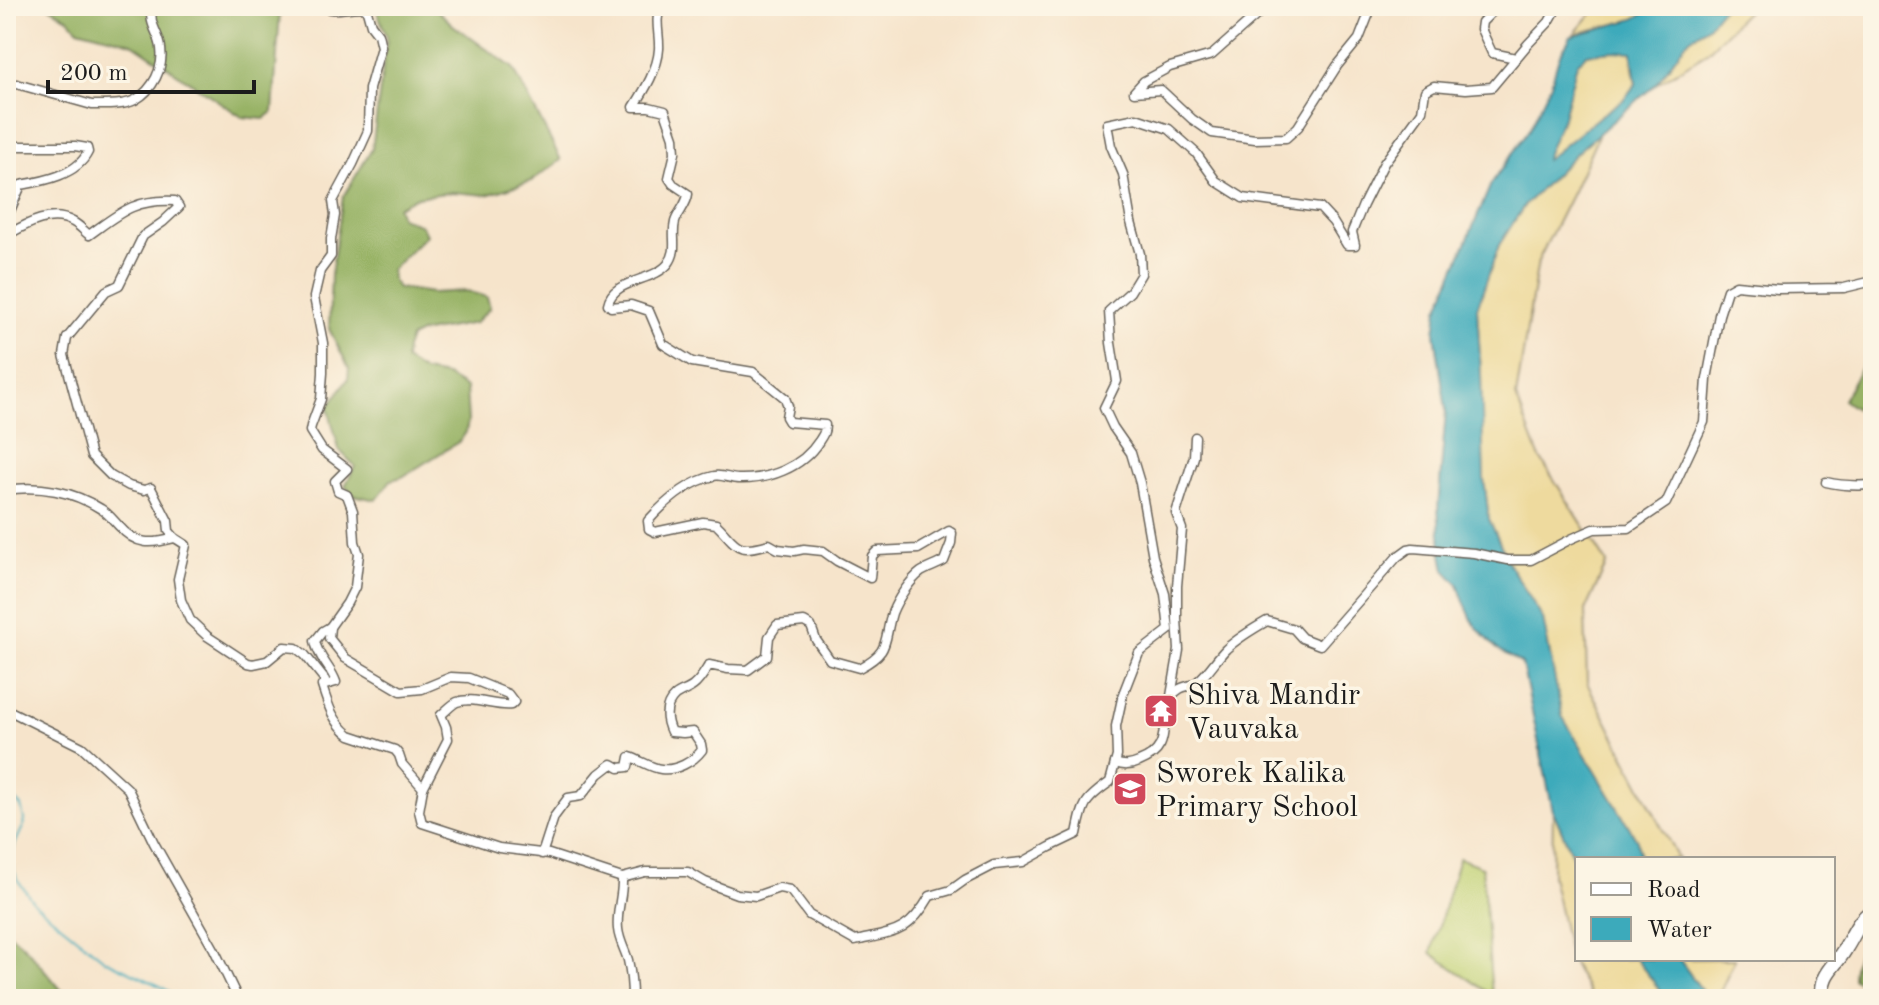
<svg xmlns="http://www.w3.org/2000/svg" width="1879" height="1005" viewBox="0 0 1879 1005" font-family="'Old Standard TT',serif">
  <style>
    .green { fill: #c0d174; stroke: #6e7648; stroke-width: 2 }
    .forest { fill: #98b366; stroke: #5a6841; stroke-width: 2 }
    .sand { fill: #eeda9e; stroke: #857b5d; stroke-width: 2 }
    .water { fill: #3caabb; stroke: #2c636c; stroke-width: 2; fill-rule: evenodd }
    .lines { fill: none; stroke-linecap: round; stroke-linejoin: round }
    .stream { stroke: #3caabb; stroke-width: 2 }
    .street-casing { stroke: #686259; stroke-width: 11 }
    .highway-casing { stroke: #686259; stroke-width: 17 }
    .street { stroke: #fff; stroke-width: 8 }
    .highway { stroke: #fff; stroke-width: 14 }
    .labels { text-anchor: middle; stroke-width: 7; stroke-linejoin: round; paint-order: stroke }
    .poi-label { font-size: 30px; fill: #1c1c1c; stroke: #fcf5e5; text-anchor: start }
  </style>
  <rect width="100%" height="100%" fill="#fcf5e5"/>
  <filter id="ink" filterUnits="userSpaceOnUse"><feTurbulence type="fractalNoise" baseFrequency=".0125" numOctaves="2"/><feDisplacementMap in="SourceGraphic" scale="16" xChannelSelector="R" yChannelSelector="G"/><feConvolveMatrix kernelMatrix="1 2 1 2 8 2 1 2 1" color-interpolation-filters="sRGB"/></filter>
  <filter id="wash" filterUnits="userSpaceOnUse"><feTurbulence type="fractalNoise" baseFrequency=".006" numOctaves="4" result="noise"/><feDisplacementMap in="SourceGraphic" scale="32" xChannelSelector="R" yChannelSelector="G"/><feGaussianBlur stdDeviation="1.8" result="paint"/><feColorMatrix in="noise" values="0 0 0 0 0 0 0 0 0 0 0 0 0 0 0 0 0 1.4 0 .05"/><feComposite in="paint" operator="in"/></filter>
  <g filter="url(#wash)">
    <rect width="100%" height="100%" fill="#f6e4cb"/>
    <polygon class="green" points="1459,858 1482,867 1492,995 1431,953"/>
    <g class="forest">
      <polygon points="48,6 284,6 280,12 273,112 264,119 242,117 132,43 78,29 69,19"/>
      <polygon points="375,6 433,6 453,25 513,68 561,160 531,181 487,195 452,192 417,197 397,207 401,217 421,225 426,235 391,270 392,280 398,288 432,293 466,291 487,297 490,308 475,323 420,333 410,338 406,349 405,360 424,372 446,376 466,388 468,421 466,432 460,441 402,477 391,480 376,500 353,495 345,486 355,466 339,450 328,407 348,379 349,368 329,329 331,274 343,197 372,149 387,37"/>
      <polygon points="1873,346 1873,429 1867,417 1843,400"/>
      <polygon points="6,930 27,949 69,999 6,999"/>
      <path d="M1873,937V990L1865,987L1853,978C1854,961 1857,946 1873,937Z"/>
    </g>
    <g class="sand">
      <polygon points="1598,6 1656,6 1635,19 1574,34"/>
      <polygon points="1724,6 1750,6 1748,10 1705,54 1656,84 1687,41 1708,26"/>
      <polygon points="1611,51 1632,51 1633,68 1636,84 1623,100 1600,116 1546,162 1547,153 1563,117 1577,63 1587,54"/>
      <polygon points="1599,133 1574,189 1538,261 1516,397 1539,456 1607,563 1585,611 1587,683 1678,859 1640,859 1637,840 1562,716 1543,619 1509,564 1489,519 1484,479 1482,438 1481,374 1477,308 1499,245 1524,206 1577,152"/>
      <polygon points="1553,811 1577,866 1577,959 1636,959 1667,999 1592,999 1570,958 1552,876"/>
      <polygon points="1679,959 1735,959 1717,999 1708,999"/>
    </g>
    <g class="water">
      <path d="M1656,6H1724L1708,26L1687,41L1656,84L1577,152L1524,206L1499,245L1477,308L1481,374L1484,479L1489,519L1509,564L1543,619L1562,716L1637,840L1640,859H1577V866L1553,811L1522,664L1496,648L1479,630L1473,622L1464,602L1458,584L1445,570L1441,549L1438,508L1446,410L1435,333L1438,309L1491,184L1530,128L1551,84L1559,57L1571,36L1634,19ZM1611,51L1632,52L1636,84L1623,100L1600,116L1546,160L1547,153L1563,117L1577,63L1587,54Z"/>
      <polygon points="1636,959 1679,959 1708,999 1667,999"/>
    </g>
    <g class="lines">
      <polyline class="stream" points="6,792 21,806 24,819 23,827 15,844 11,862 17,879 34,903 105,960 162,987 181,999"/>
    </g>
  </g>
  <g filter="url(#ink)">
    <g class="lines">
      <g class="street-casing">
        <g id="street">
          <path d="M319,6C332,13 351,6 366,7L371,25L378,34L381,47L369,89L368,131L353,164L333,201L335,215L331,239V256L320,271L314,297L323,343V373L321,399L311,426L310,431L322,450L347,469L335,481L338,491L347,495L353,511L355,542L359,554L355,587L347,603L330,627L329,638L345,658L401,691L422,689L451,677L469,678L508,694L514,702L511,705C495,707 472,696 457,702C452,704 446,711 441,715L446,727L448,739L423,788L419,811L422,823L499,848L549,854L622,878C623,896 616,911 618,929C619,940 625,950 628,960C631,973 632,986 632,999"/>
          <polyline points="1267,6 1212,55 1170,67 1144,81 1134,92 1161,90 1192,119 1212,133 1255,139 1286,138 1298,127 1337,66 1359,39 1372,6"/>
          <polyline points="1498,6 1482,22 1481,29 1492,53 1516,58"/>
          <path d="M6,81L92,105C104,105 124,106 135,100C153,90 164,68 161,48C159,32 148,25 152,6"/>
          <path d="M6,146H75L87,148L88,152C77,175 44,181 21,185L7,218L9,234C28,223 52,210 73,222C79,225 84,231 89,235C121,212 134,199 175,201L179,207L163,222L143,236L119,285L106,291L67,338L64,355L91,456L111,476L129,486L144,490L151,488L168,521L169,531L175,538"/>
          <path d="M1826,482C1842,486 1856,486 1873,485"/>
          <path d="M6,490C39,485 73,491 101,509C108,513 113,520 119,526C136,546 152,544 175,538L186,545L178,579L181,600L190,620L207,636L248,663L253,664L267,661L284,647L296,648L305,655L325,680L323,685"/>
          <path d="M330,627L323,631L315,641C318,658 331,667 336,682L322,686C328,705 333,722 350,735L395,750L399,755L402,764L423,788"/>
          <polyline points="1171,696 1179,650 1177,619 1177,586 1182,529 1176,513 1194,457 1195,437"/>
          <polyline points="6,709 82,747 128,789 154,843 214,949 238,999"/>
          <path d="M1115,763C1124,766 1130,766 1139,762C1178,747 1155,718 1172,696C1182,683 1189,689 1198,681C1209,672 1216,659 1226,649C1238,638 1253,629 1267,621L1294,629L1302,638L1320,645L1397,557L1408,549L1413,548L1474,553L1507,560H1531L1571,539L1594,529L1629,528L1666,503L1704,422L1707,379L1719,315L1727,290L1736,285L1778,289L1844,288L1873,281"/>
          <path d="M542,854L554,817L568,798L581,796L599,774L612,764L619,768L628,767L630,757C640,760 651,768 661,769C676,771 693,762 702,750L701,744L693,732L683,733L671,732C665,719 664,706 675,696C680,692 688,690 693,686C700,681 704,673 709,665L728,669L748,670L767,656L769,637L777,625L804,622L811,626L816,640L830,660L859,668C891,651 883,643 892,613C897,600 910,580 921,572C928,568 937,565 944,561L951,543L952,533L949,531L918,549L877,551L872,556L870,578L837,561L823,551L804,549L794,551L778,549L769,544C734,554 738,545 716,524L703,522L655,532L649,529L648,521C665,502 687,482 714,476C721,474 730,479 738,479C768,480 802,468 819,441C823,435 825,432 825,425L789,422L786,417L788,406L785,398L753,372L692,362L663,344L649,311L631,305L611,307L608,304C613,279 653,282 668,264C679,250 671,237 675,222C678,212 687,205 688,194L673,184L669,178L675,153L674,137L665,111L649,107H634C644,91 658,69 659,49C660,35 654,19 661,6"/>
          <path d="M622,878L645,872H688L705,882L737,894L756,896L779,888L790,890L809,915L855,941C895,932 908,934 930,896L951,890L965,880L994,865L1023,862L1050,847L1077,834C1083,804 1084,800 1110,782L1117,756L1116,726L1123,694L1139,653L1169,630L1165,594L1153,557L1140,483L1131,453L1113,427L1104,408L1117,381L1111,343L1109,311L1130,292L1141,274L1140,254L1131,222L1123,174L1111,146L1107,124L1136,118L1169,129L1196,153L1216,181L1243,198L1320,208L1333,222L1347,245H1355L1352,232L1363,205L1384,163L1422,111L1425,91L1434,86L1466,89L1492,87L1528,44L1549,22L1558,6"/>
        </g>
      </g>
      <g class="highway-casing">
        <path id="highway" d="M1822,999C1820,971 1835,968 1846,947C1855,933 1858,920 1873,911"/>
      </g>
      <use href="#street" class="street"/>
      <use href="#highway" class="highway"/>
    </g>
  </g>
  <defs>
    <g id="temple-square" transform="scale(1.8)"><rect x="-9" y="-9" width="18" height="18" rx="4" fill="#d1495b" stroke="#fcf5e5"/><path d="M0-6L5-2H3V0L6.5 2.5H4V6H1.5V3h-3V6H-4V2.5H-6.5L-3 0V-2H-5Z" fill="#fff"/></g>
    <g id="school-square" transform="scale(1.8)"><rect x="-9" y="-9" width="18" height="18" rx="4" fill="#d1495b" stroke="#fcf5e5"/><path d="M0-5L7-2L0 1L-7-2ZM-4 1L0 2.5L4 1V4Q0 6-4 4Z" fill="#fff"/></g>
  </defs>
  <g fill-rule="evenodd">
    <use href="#temple-square" x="1161" y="711"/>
    <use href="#school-square" x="1130" y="789"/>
  </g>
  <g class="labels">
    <g class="poi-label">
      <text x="1187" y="704">Shiva Mandir<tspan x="1187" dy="34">Vauvaka</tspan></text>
      <text x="1156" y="782">Sworek Kalika<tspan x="1156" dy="34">Primary School</tspan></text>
    </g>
  </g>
  <rect width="1879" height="1005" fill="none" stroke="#fcf5e5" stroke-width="32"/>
  <rect x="1575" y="857" width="260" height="104" fill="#fcf5e5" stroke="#a29e95" stroke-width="2"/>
  <rect x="1591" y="883" width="40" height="12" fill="#ffffff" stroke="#a29e95" stroke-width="2"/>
  <text x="1647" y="897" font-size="24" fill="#1c1c1c">Road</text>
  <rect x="1591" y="917" width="40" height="24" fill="#3caabb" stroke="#a29e95" stroke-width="2"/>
  <text x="1647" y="937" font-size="24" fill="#1c1c1c">Water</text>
  <path d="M48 80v12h206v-12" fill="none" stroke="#1c1c1c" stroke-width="4"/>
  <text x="60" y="80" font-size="24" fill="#1c1c1c" stroke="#fcf5e5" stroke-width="6" paint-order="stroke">200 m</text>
</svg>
